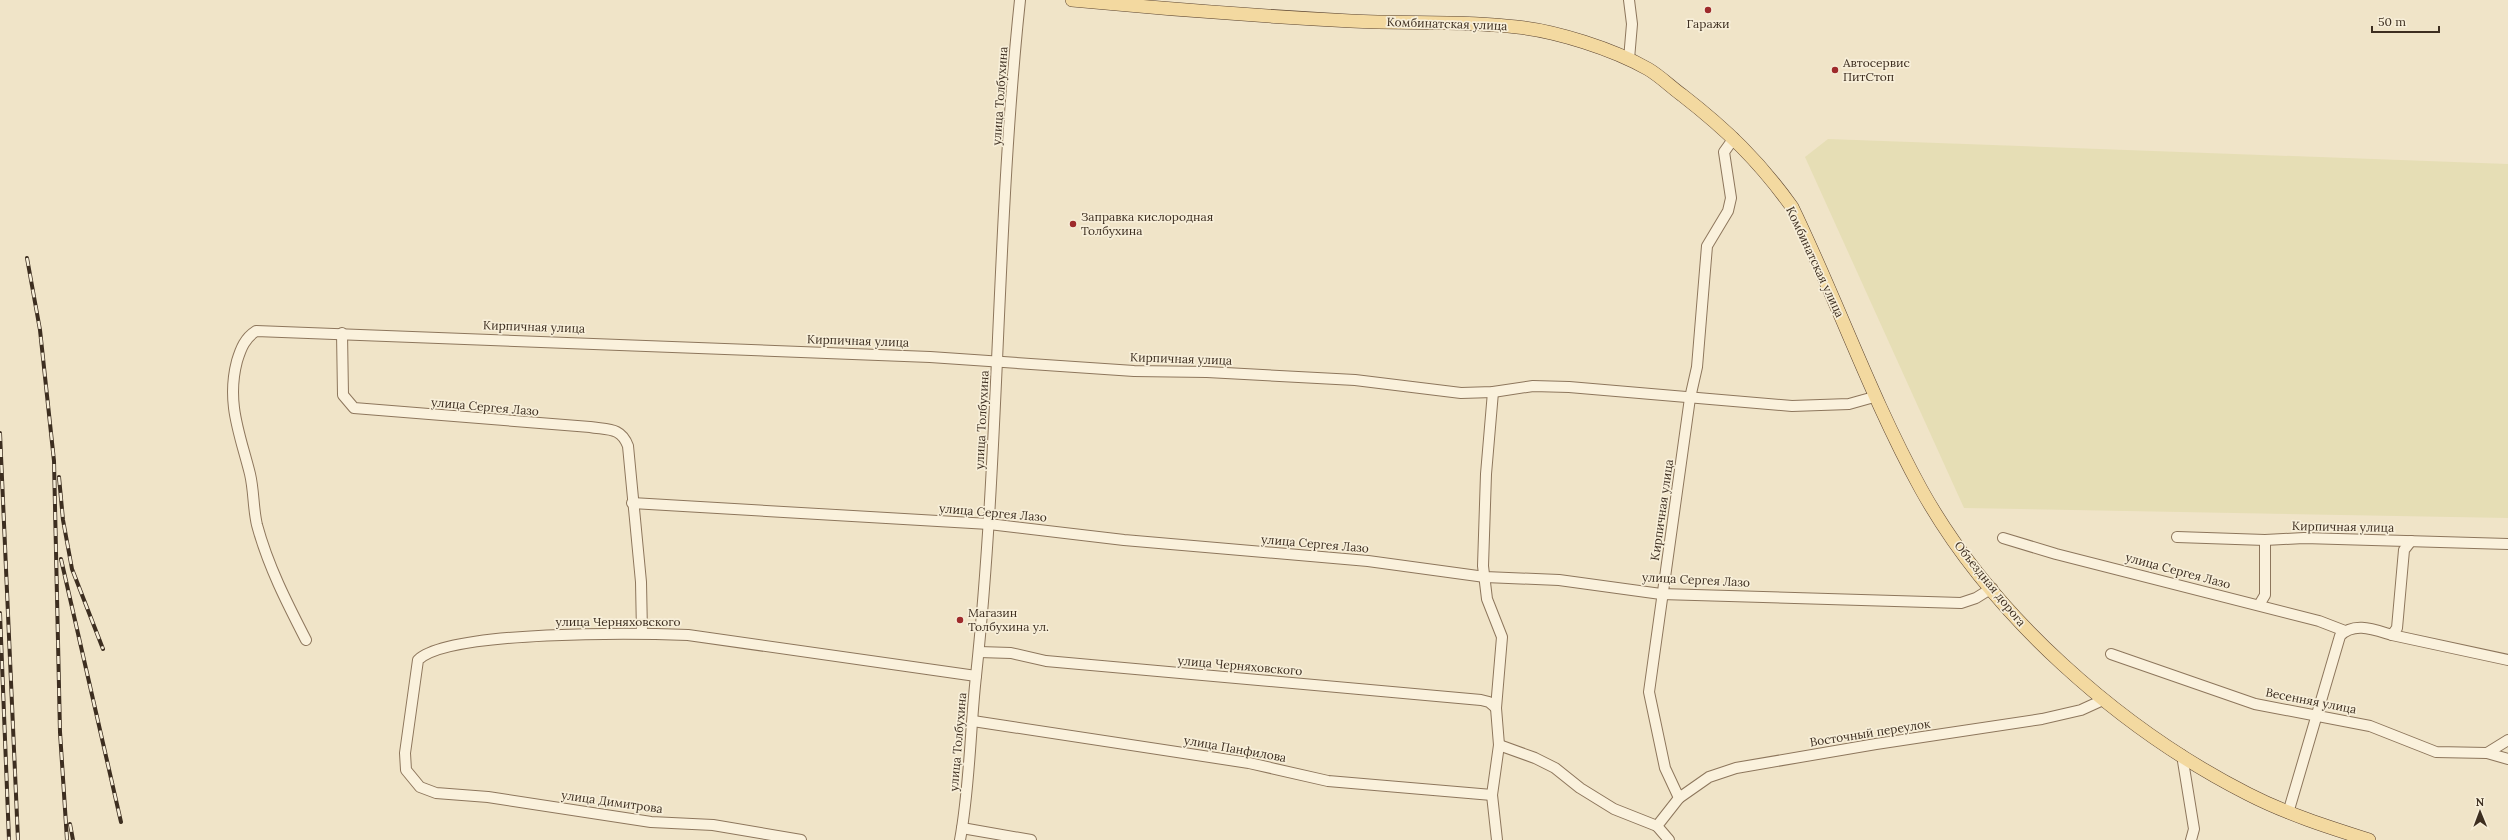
<svg xmlns="http://www.w3.org/2000/svg" width="2508" height="840" viewBox="0 0 2508 840" font-family="Lora,serif">
  <style>
    .farmland { fill: #e6deb5 }
    .lines { fill: none; stroke-linecap: round; stroke-linejoin: round }
    .minor-casing { stroke: #8d765c; stroke-width: 12 }
    .major-casing { stroke: #5b4430; stroke-width: 14 }
    .minor { stroke: #faf1dc; stroke-width: 10 }
    .major { stroke: #f3d9a0; stroke-width: 13 }
    .rail-casing { stroke: #3d2e20; stroke-width: 4 }
    .rail { stroke: #f7eed8; stroke-width: 2.5; stroke-dasharray: 8; stroke-linecap: butt }
    .poi-dot { fill: #9e2a2b; stroke: #f7eed8; stroke-width: 1.5 }
    .labels { text-anchor: middle; stroke-width: 3.5; stroke-linejoin: round; paint-order: stroke }
    .street-label { font-size: 12px; fill: #3d2e20; stroke: #f7eed8 }
    .poi-label { font-size: 12px; fill: #3d2e20; stroke: #f7eed8; text-anchor: start }
  </style>
  <rect width="100%" height="100%" fill="#f0e4c8"/>
  <polygon class="farmland" points="1828,139 2508,164 2508,518 1964,508 1805,157"/>
  <g class="lines">
    <g class="minor-casing">
      <g id="minor">
        <polyline points="1629,59 1632,24 1629,0"/>
        <polyline points="1734,138 1724,152 1731,198 1728,211 1707,246 1697,367 1690,398 1649,692 1665,768 1679,798 1709,777 1736,768 1876,744 2042,719 2081,710 2103,700"/>
        <path d="M342,333L343,395L354,408L590,427C608,430 621,427 628,446L641,582L642,633"/>
        <polyline points="1493,392 1486,474 1483,566 1487,599 1502,637 1496,708 1499,745 1492,795 1497,840"/>
        <polyline points="632,503 989,524 1124,540 1368,561 1485,577 1559,580 1661,594 1961,603 1976,598 1992,588"/>
        <polyline points="2177,537 2265,540 2304,538 2508,544"/>
        <polyline points="2003,538 2056,554 2319,621 2345,631"/>
        <polyline points="2259,605 2265,595 2265,540"/>
        <polyline points="2392,635 2508,660"/>
        <path d="M306,640C287,603 268,566 257,525C253,508 254,491 250,474C240,434 226,403 237,361C241,348 245,338 256,331L930,357L1134,371L1207,372L1355,380L1461,393L1493,392L1533,386L1569,387L1792,406L1849,404L1874,397"/>
        <polyline points="979,652 1011,653 1046,661 1481,700 1489,702 1496,708"/>
        <polyline points="2111,654 2255,704 2370,726 2436,752 2487,753 2508,759"/>
        <polyline points="973,721 1249,763 1328,781 1492,795"/>
        <polyline points="1499,745 1535,758 1555,768 1580,788 1614,809 1657,826"/>
        <polyline points="2487,753 2508,740"/>
        <polyline points="2182,755 2194,829 2191,840"/>
        <path d="M2288,813L2340,636C2354,621 2375,630 2392,635L2397,628L2404,550L2411,541"/>
        <polyline points="962,828 1031,840"/>
        <path d="M801,840L713,825L651,822L488,797L436,793L420,787L406,770L405,753L418,660C449,630 640,633 688,635L976,676"/>
        <path d="M960,840C970,786 970,730 976,676C1000,451 996,225 1020,0"/>
        <polyline points="1669,840 1657,826 1679,798"/>
      </g>
    </g>
    <g class="major-casing">
      <path id="major" d="M1072,0C1165,9 1258,16 1351,21C1406,24 1462,20 1517,27C1556,31 1613,49 1648,69C1660,76 1671,87 1682,95C1727,130 1759,161 1792,207C1837,300 1871,398 1921,489C1991,615 2120,729 2248,794C2287,814 2328,827 2369,840"/>
    </g>
    <use href="#minor" class="minor"/>
    <use href="#major" class="major"/>
    <g class="rail-casing">
      <g id="rail">
        <polyline points="27,258 40,330 54,461 60,732 67,840"/>
        <polyline points="0,433 18,840"/>
        <polyline points="59,477 63,520 72,569 103,649"/>
        <polyline points="61,559 121,822"/>
        <polyline points="0,613 9,840"/>
        <polyline points="70,824 73,840"/>
      </g>
    </g>
    <use href="#rail" class="rail"/>
  </g>
  <g class="poi-dot">
    <circle cx="1708" cy="10" r="4"/>
    <circle cx="1835" cy="70" r="4"/>
    <circle cx="1073" cy="224" r="4"/>
    <circle cx="960" cy="620" r="4"/>
  </g>
  <g class="labels">
    <g class="street-label">
      <text transform="translate(1447 24) rotate(2)" y="4">Комбинатская улица</text>
      <text transform="translate(1000 96) rotate(-86)" y="4">улица Толбухина</text>
      <text transform="translate(1815 262) rotate(65)" y="4">Комбинатская улица</text>
      <text transform="translate(534 327) rotate(2)" y="4">Кирпичная улица</text>
      <text transform="translate(858 341) rotate(2)" y="4">Кирпичная улица</text>
      <text transform="translate(1181 359) rotate(2)" y="4">Кирпичная улица</text>
      <text transform="translate(485 407) rotate(5)" y="4">улица Сергея Лазо</text>
      <text transform="translate(982 420) rotate(-87)" y="4">улица Толбухина</text>
      <text transform="translate(1662 510) rotate(-82)" y="4">Кирпичная улица</text>
      <text transform="translate(993 513) rotate(5)" y="4">улица Сергея Лазо</text>
      <text transform="translate(2343 527) rotate(1)" y="4">Кирпичная улица</text>
      <text transform="translate(1315 544) rotate(5)" y="4">улица Сергея Лазо</text>
      <text transform="translate(2178 571) rotate(15)" y="4">улица Сергея Лазо</text>
      <text transform="translate(1696 580) rotate(3)" y="4">улица Сергея Лазо</text>
      <text transform="translate(1990 584) rotate(51)" y="4">Объездная дорога</text>
      <text x="618" y="626">улица Черняховского</text>
      <text transform="translate(1240 666) rotate(5)" y="4">улица Черняховского</text>
      <text transform="translate(2311 701) rotate(11)" y="4">Весенняя улица</text>
      <text transform="translate(1870 733) rotate(-9)" y="4">Восточный переулок</text>
      <text transform="translate(958 742) rotate(-85)" y="4">улица Толбухина</text>
      <text transform="translate(1235 749) rotate(10)" y="4">улица Панфилова</text>
      <text transform="translate(612 802) rotate(8)" y="4">улица Димитрова</text>
    </g>
    <g class="poi-label">
      <text x="1708" y="28" text-anchor="middle">Гаражи</text>
      <text x="1843" y="67">Автосервис<tspan x="1843" dy="14">ПитСтоп</tspan></text>
      <text x="1081" y="221">Заправка кислородная<tspan x="1081" dy="14">Толбухина</tspan></text>
      <text x="968" y="617">Магазин<tspan x="968" dy="14">Толбухина ул.</tspan></text>
    </g>
  </g>
  <g transform="translate(2480 812) rotate(359)" stroke="#f7eed8" stroke-width="3" paint-order="stroke">
  <path d="M0-3L7 15L0 10L-7 15Z" fill="#3d2e20"/>
  <text y="-6" font-size="11" font-weight="bold" text-anchor="middle" fill="#3d2e20">N</text>
  </g>
  <path d="M2372 26v6h67v-6" fill="none" stroke="#3d2e20" stroke-width="2"/>
  <text x="2378" y="26" font-size="12" fill="#3d2e20" stroke="#f7eed8" stroke-width="3" paint-order="stroke">50 m</text>
</svg>
